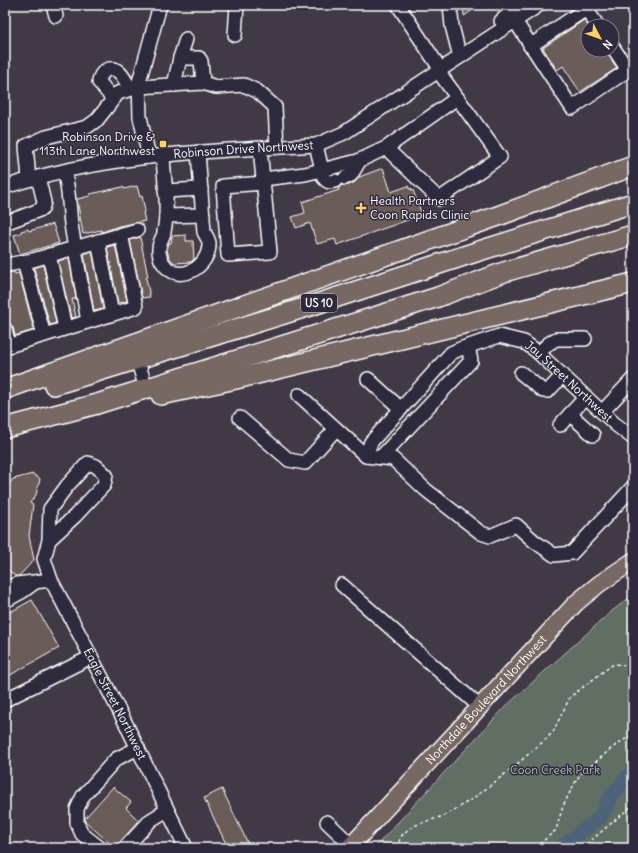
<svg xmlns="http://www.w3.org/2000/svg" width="638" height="853" viewBox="0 0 638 853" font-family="Delius,sans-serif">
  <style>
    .green { fill: #616e64; stroke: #b0b6b2 }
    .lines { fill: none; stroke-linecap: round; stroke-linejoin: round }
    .river { stroke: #4e6479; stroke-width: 15 }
    .building { fill: #6a5c58; stroke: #fff }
    .minor-casing { stroke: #fff; stroke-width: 16 }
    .major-casing { stroke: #fff; stroke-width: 19 }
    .highway-casing { stroke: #fff; stroke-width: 22 }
    .path { stroke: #fff; stroke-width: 1.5; stroke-dasharray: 3 3; stroke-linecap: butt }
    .minor { stroke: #2f2a3d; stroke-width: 13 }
    .major { stroke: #776864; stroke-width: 16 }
    .highway { stroke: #776864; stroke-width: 19 }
    .poi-dot { fill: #ffd166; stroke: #2f2a3d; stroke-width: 1.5 }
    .labels { text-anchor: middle; stroke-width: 3; stroke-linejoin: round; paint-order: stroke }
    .shield { fill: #2f2a3d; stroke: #c1bfc5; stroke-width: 1 }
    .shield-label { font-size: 11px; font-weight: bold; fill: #fff }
    .poi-label { font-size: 12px; fill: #fff; stroke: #2f2a3d; text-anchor: end }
    .street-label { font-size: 12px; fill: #fff; stroke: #2f2a3d }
    .park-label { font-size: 12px; fill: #b0b6b2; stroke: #2f2a3d }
  </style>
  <rect width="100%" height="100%" fill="#413945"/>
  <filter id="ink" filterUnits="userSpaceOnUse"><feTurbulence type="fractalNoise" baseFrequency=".025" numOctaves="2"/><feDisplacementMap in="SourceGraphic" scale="8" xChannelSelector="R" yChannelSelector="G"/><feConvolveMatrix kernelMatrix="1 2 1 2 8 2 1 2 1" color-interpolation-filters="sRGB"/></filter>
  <g filter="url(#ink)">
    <polygon class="green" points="633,595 633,848 374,848 506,706 612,611"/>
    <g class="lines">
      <polyline class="river" points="561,848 600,817 605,810 609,799 633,771"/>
    </g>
    <g class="building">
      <polygon points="463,5 480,5 464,16"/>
      <polygon points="584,20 588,26 588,50 605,50 617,68 580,92 563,66 557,70 543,48"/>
      <polygon points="383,168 391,192 408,186 409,189 411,188 412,191 413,190 422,215 337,245 335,239 317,244 310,223 296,228 292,217 305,213 302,202 339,190 338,188 342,185 349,185 355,182 359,177"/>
      <polygon points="137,186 140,197 142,196 145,211 143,212 145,221 119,226 102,232 101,230 83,234 77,199 90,196 90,194 123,187 124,189"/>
      <polygon points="53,224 59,243 20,254 14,235 21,233 21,231 28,229 29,231"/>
      <polygon points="186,235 186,241 193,241 194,259 191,262 174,263 169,257 167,250 169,243 171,243 172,236"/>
      <polygon points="140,237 148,277 146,278 150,297 142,298 130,240"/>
      <polygon points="115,245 127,301 118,303 107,247"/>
      <polygon points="92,251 103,309 94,311 84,254"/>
      <polygon points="69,258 76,299 72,299 76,317 71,318 58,261"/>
      <polygon points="43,265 56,323 50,325 34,268"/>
      <polygon points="14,272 15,274 19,273 34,330 15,336 13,327 7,321 5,313 5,273"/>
      <polygon points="33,474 40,479 36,495 30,503 33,505 29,536 34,560 19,576 15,576 5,567 5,480 9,484 13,479"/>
      <polygon points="32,600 59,648 5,678 5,615"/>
      <polygon points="113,787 131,802 126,808 139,821 119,843 117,848 115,848 85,821 85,818"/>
      <polygon points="222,789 250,848 228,848 204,798"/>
    </g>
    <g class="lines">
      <g class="minor-casing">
        <g id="minor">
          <polyline points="53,5 56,16"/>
          <polyline points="398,5 441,70"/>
          <polyline points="450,5 452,26 460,57"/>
          <polyline points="583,5 598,26"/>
          <polyline points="501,21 519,5"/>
          <polyline points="515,21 572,108 628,70 612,46"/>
          <polyline points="235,35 237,5"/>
          <polyline points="530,46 586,9"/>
          <polyline points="180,58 186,39"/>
          <polyline points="174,85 180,58 199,58 201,61 203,83"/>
          <path d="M113,99L99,82C100,72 110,64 119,72C124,77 127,83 130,89"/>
          <path d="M316,145L324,178C328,183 330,182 335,181"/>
          <polyline points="260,148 270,252 228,255 223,186 264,183"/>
          <polyline points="386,148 457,98"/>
          <path d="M163,156C164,180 169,207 164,232C164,236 161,239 160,243C158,249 159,258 163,263C178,286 210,267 209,243C209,240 206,236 204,232L198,152"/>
          <polyline points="149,157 140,117 139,82 160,5"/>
          <path d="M64,171C69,188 69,206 71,224C76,256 82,289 88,321"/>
          <polyline points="345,178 351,175 360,160"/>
          <polyline points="29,179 26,146 46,137 87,127 97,120 118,93 139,87 203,83 216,87 244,85 257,91 275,107 277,147"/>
          <polyline points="263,179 305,174 358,161 386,148 439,199 500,157 438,71"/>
          <path id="s1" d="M5,187C105,154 212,151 316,145L344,133L539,5"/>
          <polyline points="165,191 201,189"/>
          <polyline points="166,216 203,215"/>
          <polyline points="5,223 42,209 44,202 38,177"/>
          <polyline points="98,241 112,314"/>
          <polyline points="49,255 65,328"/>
          <polyline points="24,262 44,335"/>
          <polyline points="5,264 7,265 33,260 137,230"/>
          <polyline points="5,329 9,345"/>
          <polyline points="5,347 136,307 121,234"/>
          <polyline points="539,353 548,344 556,339 585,339"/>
          <polyline points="137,359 146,388"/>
          <polyline points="521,373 543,391 548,391 563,375"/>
          <polyline points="368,379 401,409"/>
          <polyline points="299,395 366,456 393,459 426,490 481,533 490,536 516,525 534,541 554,555 572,553 633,487"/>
          <polyline points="602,412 633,379"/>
          <polyline points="570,414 593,435"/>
          <polyline points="240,418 289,460 305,463 336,429"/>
          <polyline points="560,425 586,397"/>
          <path id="s2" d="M366,456L371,442L451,353L460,349L499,336L524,342L535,350L615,424L633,438"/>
          <polyline points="380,458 469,363 471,361 468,346"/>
          <path id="s3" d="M49,540L50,509L67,486L88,463L96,466L106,475L104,485L75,516L49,540L44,559L51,580L125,722L186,848"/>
          <polyline points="342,585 480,707"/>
          <polyline points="5,588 17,584 51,580"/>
          <polyline points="5,601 23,591 34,583"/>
          <polyline points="5,700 91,657"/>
          <polyline points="327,822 351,845"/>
          <polyline points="100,848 82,834 77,823 77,809 83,796 116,759 138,748"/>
          <polyline points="125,848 151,820 167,810"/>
        </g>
      </g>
      <g class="major-casing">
        <g id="major">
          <path id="s4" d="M349,848L576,603L599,584L633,561"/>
        </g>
      </g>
      <g class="highway-casing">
        <g id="highway">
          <polyline points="54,385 310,306 479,251 633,203"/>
          <polyline points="5,389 498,216 633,166"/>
          <polyline points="161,395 236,379 633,283"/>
          <polyline points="5,428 97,404 438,297 504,272 633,235"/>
        </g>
      </g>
      <g class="path">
        <path d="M398,848C399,823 430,823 447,814C480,797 517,764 545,740L553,732L570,697L612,665C620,663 626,666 633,668"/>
        <polyline points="535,848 556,830 563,806 571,790 579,776 612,748 633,734"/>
        <polyline points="582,848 633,805"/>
      </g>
      <use href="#minor" class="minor"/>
      <use href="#major" class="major"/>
      <use href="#highway" class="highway"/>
    </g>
  </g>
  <g class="poi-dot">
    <rect x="159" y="140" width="8" height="8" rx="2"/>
    <path d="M359 202h4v4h4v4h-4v4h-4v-4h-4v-4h4z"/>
  </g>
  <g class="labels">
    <rect class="shield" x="301" y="294" width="36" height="18" rx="3"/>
    <g class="shield-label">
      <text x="319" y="307">US 10</text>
    </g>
    <g class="poi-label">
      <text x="155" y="141">Robinson Drive &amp;<tspan x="155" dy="14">113th Lane Northwest</tspan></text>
      <text x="370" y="205" text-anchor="start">Health Partners<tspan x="370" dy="14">Coon Rapids Clinic</tspan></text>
    </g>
    <g class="street-label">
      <text dy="4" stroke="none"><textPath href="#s1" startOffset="242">Robinson Drive Northwest</textPath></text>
      <text dy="4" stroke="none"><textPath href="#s2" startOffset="271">Jay Street Northwest</textPath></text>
      <text dy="4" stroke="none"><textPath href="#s4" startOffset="202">Northdale Boulevard Northwest</textPath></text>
      <text dy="4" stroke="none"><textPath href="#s3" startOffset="382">Eagle Street Northwest</textPath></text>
    </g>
    <g class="park-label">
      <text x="555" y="774">Coon Creek Park</text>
    </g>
  </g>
  <rect width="638" height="853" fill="none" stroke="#2f2a3d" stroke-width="20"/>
  <rect x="10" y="10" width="618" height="833" fill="none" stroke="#fff" stroke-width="1.5" filter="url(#ink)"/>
  <g transform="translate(600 38) rotate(131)"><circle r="19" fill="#2f2a3d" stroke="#827f8b"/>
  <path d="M0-3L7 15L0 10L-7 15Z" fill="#ffd166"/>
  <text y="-6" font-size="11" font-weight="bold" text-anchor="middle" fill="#ffffff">N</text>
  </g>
</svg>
